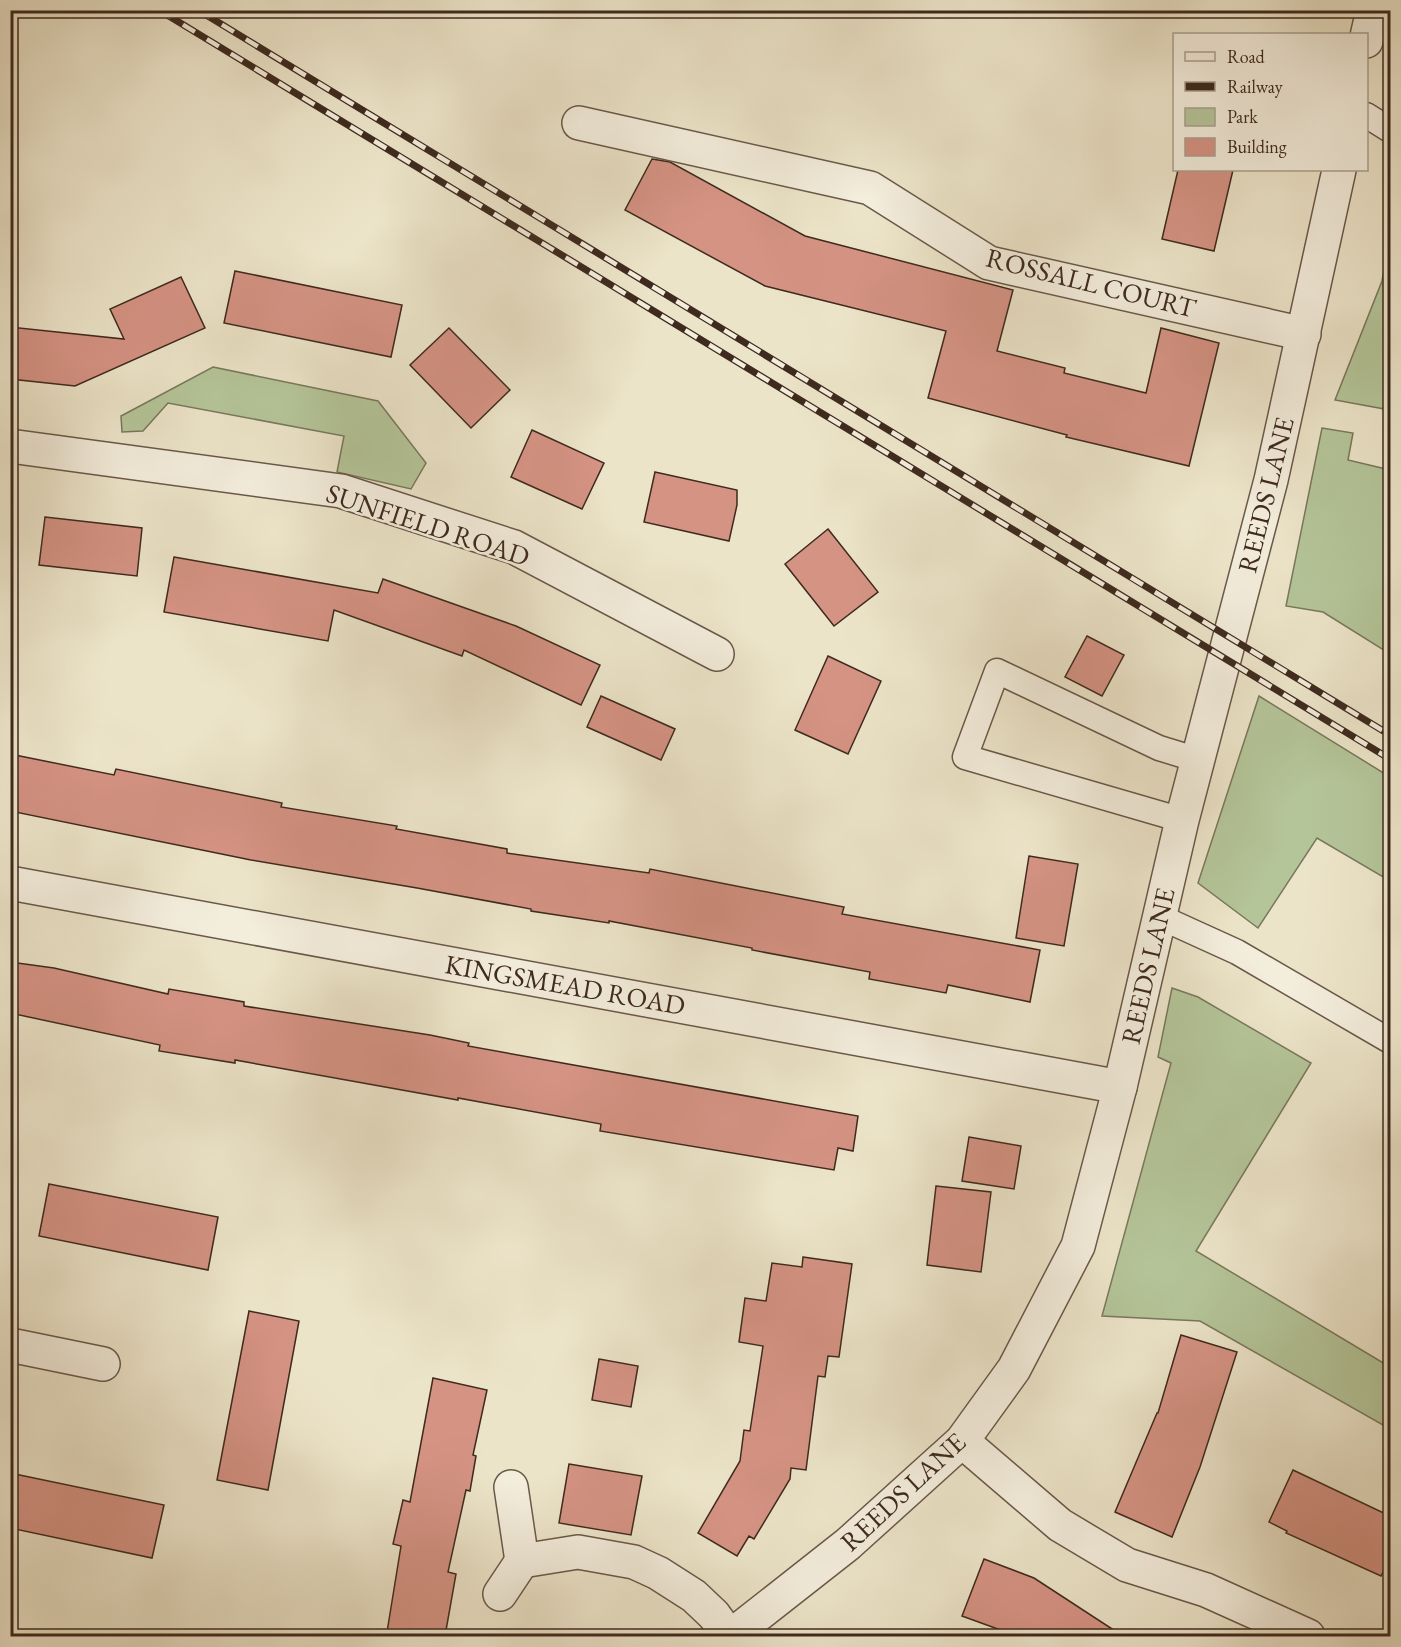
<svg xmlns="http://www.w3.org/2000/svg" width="1401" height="1647" viewBox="0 0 1401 1647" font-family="'EB Garamond',serif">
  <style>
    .green { fill: #b4c599; stroke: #79785c; stroke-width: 1.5 }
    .building { fill: #d59384; stroke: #3e2a1e; stroke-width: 1.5 }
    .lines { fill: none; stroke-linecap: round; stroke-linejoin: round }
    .service-casing { stroke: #6a5849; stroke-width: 27 }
    .minor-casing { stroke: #6a5849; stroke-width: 36 }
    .tertiary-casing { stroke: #6a5849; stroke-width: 36 }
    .service { stroke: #f3eddc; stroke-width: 24 }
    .minor { stroke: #f3eddc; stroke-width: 33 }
    .tertiary { stroke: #f3eddc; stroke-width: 33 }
    .rail-casing { stroke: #3e2a1e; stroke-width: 7 }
    .rail { stroke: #f3eddc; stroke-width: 4.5; stroke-dasharray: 14; stroke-linecap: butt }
    .labels { text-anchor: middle; stroke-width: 5; stroke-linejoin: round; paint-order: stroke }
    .street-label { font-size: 27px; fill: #3e2a1e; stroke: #f3eddc }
  </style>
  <rect width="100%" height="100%" fill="#ece4c9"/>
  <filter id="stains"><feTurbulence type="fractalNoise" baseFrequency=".00333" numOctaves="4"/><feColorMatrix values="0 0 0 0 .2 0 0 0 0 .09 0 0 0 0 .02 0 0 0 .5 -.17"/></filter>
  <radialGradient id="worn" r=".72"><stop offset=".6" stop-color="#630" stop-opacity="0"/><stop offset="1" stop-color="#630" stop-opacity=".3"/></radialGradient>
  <g class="green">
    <polygon points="1390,239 1390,410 1335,400 1382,281"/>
    <polygon points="213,367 378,401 426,463 411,489 337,472 344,436 168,403 143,431 122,432 121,416"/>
    <polygon points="1322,428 1353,433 1348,460 1386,469 1390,447 1390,654 1323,612 1286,606"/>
    <polygon points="1259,696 1390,777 1390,881 1317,838 1258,928 1198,883"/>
    <polygon points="1172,988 1198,997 1311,1063 1196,1251 1390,1367 1390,1429 1200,1321 1102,1316 1171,1063 1158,1057"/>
  </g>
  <g class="building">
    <polygon points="652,159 670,162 805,236 1013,290 997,351 1065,368 1064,373 1146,393 1161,328 1219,343 1189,466 1066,437 1067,435 928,398 946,331 765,286 625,210"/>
    <polygon points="1178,170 1233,170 1214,251 1162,239"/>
    <polygon points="235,271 402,305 391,357 224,323"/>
    <polygon points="181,277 205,328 75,386 10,379 10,327 124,339 110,309"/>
    <polygon points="449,328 510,390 471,428 410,365"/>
    <polygon points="532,430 604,463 582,509 511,477"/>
    <polygon points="655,472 737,490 737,505 729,541 644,522"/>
    <polygon points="45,517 142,528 137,576 39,565"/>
    <polygon points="828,529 878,592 834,626 785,564"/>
    <polygon points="174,557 378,593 383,579 516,626 600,665 581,705 464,650 462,656 334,610 328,641 164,612"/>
    <polygon points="1087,636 1124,655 1102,696 1065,677"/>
    <polygon points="828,656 881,681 848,754 795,730"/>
    <polygon points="601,696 675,729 661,760 587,727"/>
    <polygon points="10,754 114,775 116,769 282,803 281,807 397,826 396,829 507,849 507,853 649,873 650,869 731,885 844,907 842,914 1040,950 1030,1002 948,985 946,993 869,979 870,972 752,950 752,948 609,921 609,923 531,911 531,909 417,888 251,860 10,811"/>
    <polygon points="1029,856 1078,864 1064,946 1016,938"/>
    <polygon points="10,962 54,968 168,994 169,989 244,1002 244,1006 430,1035 469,1043 468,1046 858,1116 853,1151 838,1148 834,1170 600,1131 601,1124 458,1098 458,1100 235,1060 235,1063 159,1051 160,1045 10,1013"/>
    <polygon points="969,1137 1021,1146 1014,1189 962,1181"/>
    <polygon points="49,1184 218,1217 208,1270 39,1236"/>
    <polygon points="936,1186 991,1192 981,1272 927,1265"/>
    <polygon points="803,1257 852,1264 839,1357 828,1356 825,1377 818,1376 806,1470 791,1468 790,1479 754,1539 749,1536 737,1556 698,1533 740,1461 744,1430 750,1431 763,1346 739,1342 745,1298 766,1301 772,1263 802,1267"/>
    <polygon points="249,1311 299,1321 268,1490 217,1480"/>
    <polygon points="1181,1335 1237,1352 1200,1467 1172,1537 1115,1512 1157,1413 1158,1413"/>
    <polygon points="599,1359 638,1366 631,1407 592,1400"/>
    <polygon points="433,1378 487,1390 473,1455 476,1456 470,1491 466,1490 448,1572 456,1574 445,1636 415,1636 387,1632 401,1546 393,1544 403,1500 410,1502"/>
    <polygon points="569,1464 642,1476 631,1535 559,1523"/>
    <polygon points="1293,1470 1390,1516 1390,1559 1381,1576 1286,1533 1287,1531 1269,1522"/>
    <polygon points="10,1473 164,1505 152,1558 10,1528"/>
    <polygon points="984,1559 1034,1578 1123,1636 1017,1636 962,1616"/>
  </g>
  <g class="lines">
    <g class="service-casing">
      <g id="service">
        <polyline points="1366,115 1390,130"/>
        <polyline points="1182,820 965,757 997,671 1159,748 1198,760"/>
        <polyline points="1160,917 1237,952 1390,1041"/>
      </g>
    </g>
    <g class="minor-casing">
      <g id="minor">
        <polyline points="579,123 870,188 989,263 1304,334"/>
        <polyline points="10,446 341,491 514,547 717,654"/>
        <polyline points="10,883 1120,1087"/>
        <polyline points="10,1345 103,1364"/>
        <polyline points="962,1441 1060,1525 1127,1565 1206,1590 1308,1636"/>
        <polyline points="511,1487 522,1561"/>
        <polyline points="500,1594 522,1561 578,1552 634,1562 658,1573 694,1596 714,1615 729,1636"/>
      </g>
    </g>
    <g class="tertiary-casing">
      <g id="tertiary">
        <polyline points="1366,41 1373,10"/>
        <polyline points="731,1636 848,1544 962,1441 1014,1369 1078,1246 1120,1087 1182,820 1271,480 1339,170"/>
      </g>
    </g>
    <use href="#service" class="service"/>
    <use href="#minor" class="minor"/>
    <use href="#tertiary" class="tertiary"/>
    <g class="rail-casing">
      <g id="rail">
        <polyline points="159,10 1390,759"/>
        <polyline points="198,10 1390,735"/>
      </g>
    </g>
    <use href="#rail" class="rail"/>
  </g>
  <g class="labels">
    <g class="street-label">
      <text transform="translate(1091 283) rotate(14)" y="9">ROSSALL COURT</text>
      <text transform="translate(1266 495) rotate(-76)" y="9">REEDS LANE</text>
      <text transform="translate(428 525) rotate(18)" y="9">SUNFIELD ROAD</text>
      <text transform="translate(1148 966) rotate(-77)" y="9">REEDS LANE</text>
      <text transform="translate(565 985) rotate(10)" y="9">KINGSMEAD ROAD</text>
      <text transform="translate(903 1492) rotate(-43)" y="9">REEDS LANE</text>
    </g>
  </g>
  <rect width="1401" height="1647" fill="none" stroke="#ece4c9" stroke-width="36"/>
  <rect x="12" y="12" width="1377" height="1623" fill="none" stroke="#3e2a1e" stroke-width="3"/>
  <rect x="18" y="18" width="1365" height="1611" fill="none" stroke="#3e2a1e" stroke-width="1.5"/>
  <rect x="1173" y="33" width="195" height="138" fill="#f3eddc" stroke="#ab9f90" stroke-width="1.5"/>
  <rect x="1185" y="52" width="30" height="9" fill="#f3eddc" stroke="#ab9f90" stroke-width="1.5"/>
  <text x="1227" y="63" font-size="18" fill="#3e2a1e">Road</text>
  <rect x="1185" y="82" width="30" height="9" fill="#3e2a1e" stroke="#ab9f90" stroke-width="1.5"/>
  <text x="1227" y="93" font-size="18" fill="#3e2a1e">Railway</text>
  <rect x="1185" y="108" width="30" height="18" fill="#b4c599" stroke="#ab9f90" stroke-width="1.5"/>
  <text x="1227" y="123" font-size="18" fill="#3e2a1e">Park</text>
  <rect x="1185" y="138" width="30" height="18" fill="#d59384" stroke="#ab9f90" stroke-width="1.5"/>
  <text x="1227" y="153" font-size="18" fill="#3e2a1e">Building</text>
  <rect width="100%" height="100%" filter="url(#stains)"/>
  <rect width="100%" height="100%" fill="url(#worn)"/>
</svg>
